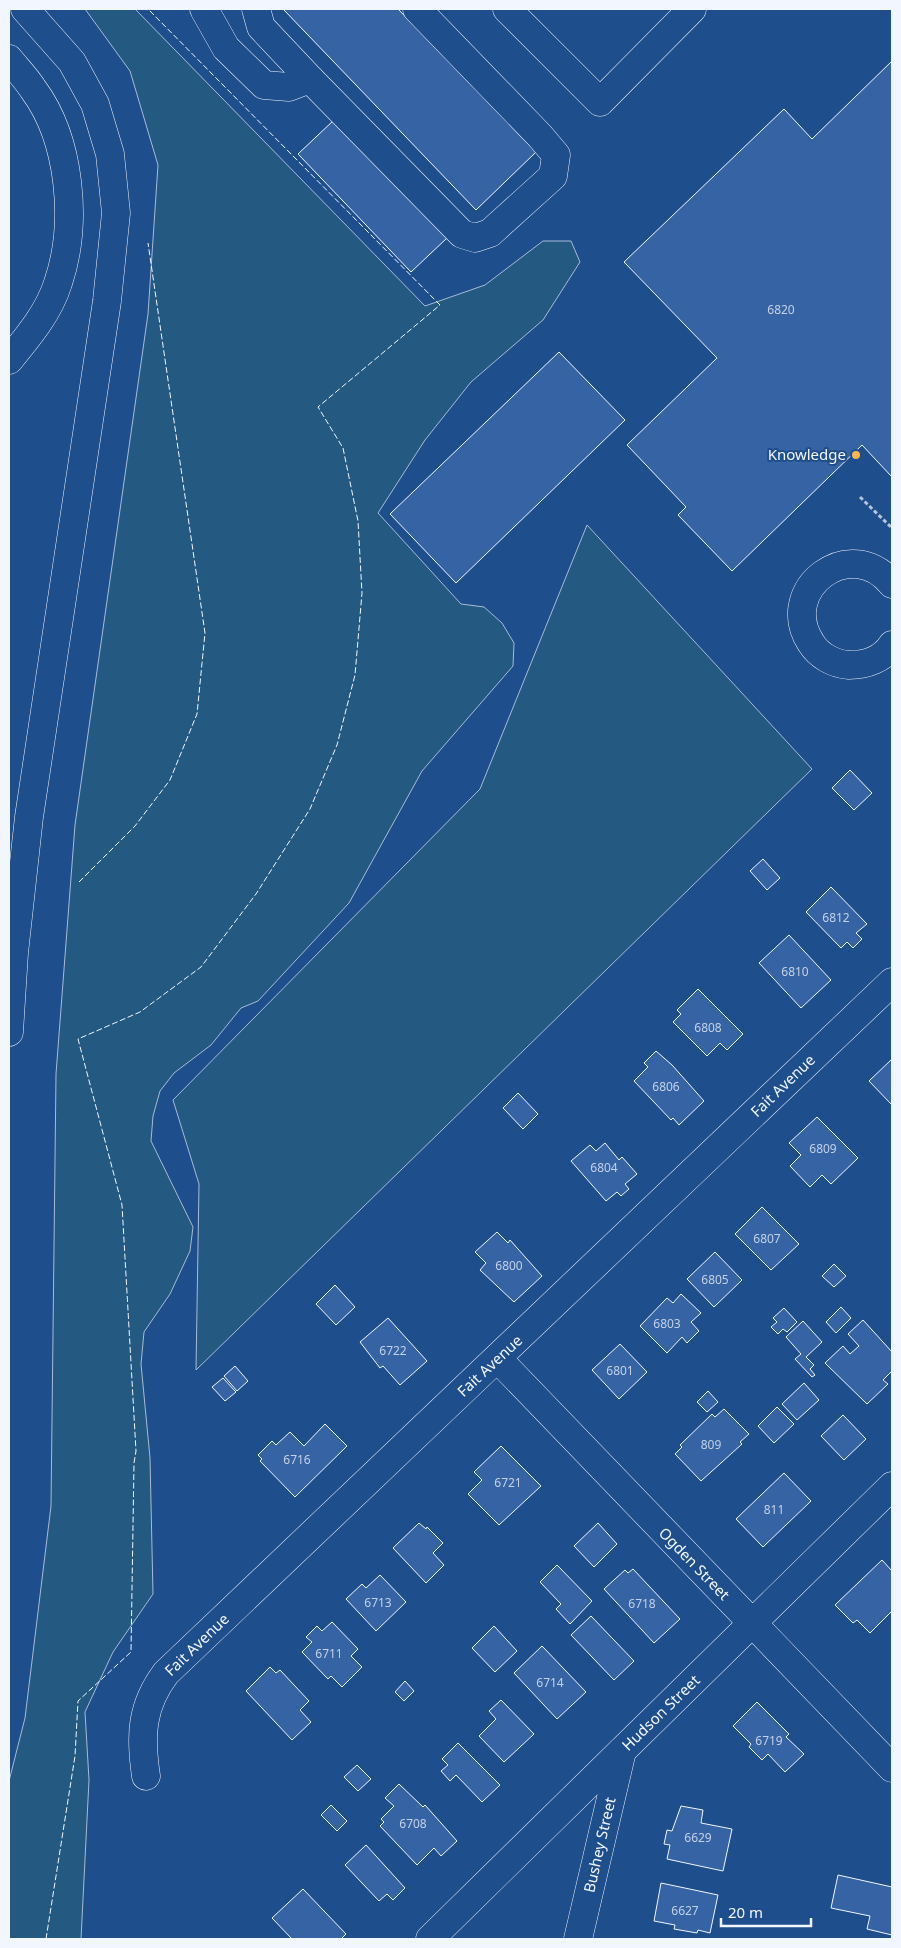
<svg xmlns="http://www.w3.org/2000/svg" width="901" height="1948" viewBox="0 0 901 1948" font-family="'Noto Sans',sans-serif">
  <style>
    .green { fill: #245a82; stroke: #a8bbd7 }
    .building { fill: #3563a3; stroke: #f2f6ff }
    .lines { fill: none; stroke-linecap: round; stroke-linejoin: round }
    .minor-casing { stroke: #f2f6ff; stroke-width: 29 }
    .highway-casing { stroke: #f2f6ff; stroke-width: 29 }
    .path { stroke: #b3c4dc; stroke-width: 3; stroke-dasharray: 4 2.5; stroke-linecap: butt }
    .minor { stroke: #1f4e8c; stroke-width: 28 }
    .highway { stroke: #1f4e8c; stroke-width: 28 }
    .fence { stroke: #f2f6ff; stroke-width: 1; stroke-dasharray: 6 2.5; stroke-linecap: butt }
    .poi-dot { fill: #ffb74d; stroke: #1f4e8c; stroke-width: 2 }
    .labels { text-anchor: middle; stroke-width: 4; stroke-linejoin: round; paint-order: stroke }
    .number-label { font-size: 12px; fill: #c3d1e8 }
    .poi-label { font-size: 15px; fill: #f2f6ff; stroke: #1f4e8c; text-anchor: end }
    .street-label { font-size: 15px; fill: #f2f6ff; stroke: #1f4e8c }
  </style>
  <rect width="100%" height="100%" fill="#1f4e8c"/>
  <g class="green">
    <polygon points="85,9 135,9 425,306 485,285 543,241 571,241 580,262 543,320 471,382 425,440 378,513 461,604 484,607 502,623 514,643 513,666 422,771 349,903 258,1001 241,1008 211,1045 174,1073 160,1091 153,1116 151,1141 193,1227 190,1251 170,1294 144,1332 141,1364 150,1458 153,1594 113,1652 85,1712 89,1780 81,1939 9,1939 9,1781 25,1718 51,1506 56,1074 75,825 148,314 158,165 130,71"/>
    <polygon points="587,525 812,769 196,1370 199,1184 173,1100 480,789"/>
  </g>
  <g class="building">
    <polygon points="283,9 398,9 536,152 476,210"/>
    <polygon points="892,61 892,477 862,445 732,571 678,515 686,507 627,445 717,358 624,262 784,109 812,139"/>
    <polygon points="334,120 447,238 411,272 298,154"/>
    <polygon points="559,352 625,420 456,583 390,514"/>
    <polygon points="850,770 872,793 854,810 832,788"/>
    <polygon points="763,859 780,878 767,890 750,871"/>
    <polygon points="831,887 867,924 856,933 862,939 853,948 847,942 841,948 806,912"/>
    <polygon points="789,935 831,980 801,1008 759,963"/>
    <polygon points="698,989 743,1034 727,1050 720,1043 707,1056 673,1022 681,1014 677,1010"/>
    <polygon points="656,1051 672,1065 704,1101 679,1125 673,1118 671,1120 634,1081 648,1067 644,1063"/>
    <polygon points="892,1059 892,1105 869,1081"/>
    <polygon points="518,1093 538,1114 523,1129 503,1108"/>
    <polygon points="817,1117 858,1158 831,1184 822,1175 810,1187 790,1166 801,1155 789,1143"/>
    <polygon points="605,1143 619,1160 622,1157 637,1174 625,1184 629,1189 621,1196 617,1192 606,1201 571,1161 590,1145 596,1151"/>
    <polygon points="762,1207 799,1244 771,1270 735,1234"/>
    <polygon points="497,1232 508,1243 510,1240 542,1276 514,1302 480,1270 486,1263 475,1252"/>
    <polygon points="715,1252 742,1280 714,1307 687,1279"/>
    <polygon points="834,1264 846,1276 834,1287 822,1276"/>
    <polygon points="335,1285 355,1307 336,1325 316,1304"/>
    <polygon points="681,1294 701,1313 691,1322 699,1331 687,1343 682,1337 667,1353 640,1326 667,1298 673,1303"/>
    <polygon points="841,1307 851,1318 836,1333 826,1322"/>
    <polygon points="784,1308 797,1322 787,1332 783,1329 778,1334 771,1327 777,1322 773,1318"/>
    <polygon points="388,1318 427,1361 400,1385 383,1366 380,1368 360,1342"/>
    <polygon points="863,1320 892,1352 892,1371 883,1380 888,1384 867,1404 825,1363 843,1346 850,1354 859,1346 848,1334"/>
    <polygon points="803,1321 822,1342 806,1357 814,1365 810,1369 815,1375 812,1377 795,1359 801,1354 786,1337"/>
    <polygon points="620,1344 647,1372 619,1399 592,1370"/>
    <polygon points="235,1366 248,1381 237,1391 224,1376"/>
    <polygon points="223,1378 236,1392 225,1401 212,1387"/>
    <polygon points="804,1383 819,1400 797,1420 782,1404"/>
    <polygon points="708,1391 718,1402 707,1412 697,1402"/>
    <polygon points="777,1407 794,1424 774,1443 758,1426"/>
    <polygon points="724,1409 749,1434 740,1442 742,1444 701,1481 675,1454 682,1447 680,1445 712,1414 715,1417"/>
    <polygon points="843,1415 866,1439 844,1460 821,1436"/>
    <polygon points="325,1424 347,1446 295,1497 260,1461 262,1459 258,1455 272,1441 276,1445 290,1432 304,1446"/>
    <polygon points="501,1446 541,1486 499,1525 468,1494 482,1480 474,1472"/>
    <polygon points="784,1473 811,1501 763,1547 736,1519"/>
    <polygon points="419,1523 426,1529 427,1527 443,1543 433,1553 444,1565 426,1583 393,1548"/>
    <polygon points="598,1523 617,1544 594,1567 574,1546"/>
    <polygon points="882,1560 892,1571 892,1611 870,1633 857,1620 853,1623 835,1605"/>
    <polygon points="557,1565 592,1601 570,1624 556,1609 561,1604 540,1582"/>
    <polygon points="633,1569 680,1619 654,1643 604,1589 625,1570 628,1573"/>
    <polygon points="380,1575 406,1602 376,1631 346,1599 362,1584 366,1588"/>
    <polygon points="591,1616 634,1661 614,1680 571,1635"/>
    <polygon points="332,1622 358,1649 351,1656 362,1667 342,1687 331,1676 328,1679 302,1652 312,1642 306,1637 317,1626 322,1631"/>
    <polygon points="494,1626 517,1651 495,1672 472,1648"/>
    <polygon points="542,1646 586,1692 557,1719 514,1673"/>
    <polygon points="270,1667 276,1673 280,1670 309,1701 300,1710 311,1722 292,1740 246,1691"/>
    <polygon points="405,1681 414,1691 404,1701 395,1692"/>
    <polygon points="501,1700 534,1734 504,1762 479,1736 496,1719 489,1711"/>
    <polygon points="757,1702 789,1734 786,1737 804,1754 785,1772 768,1754 762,1760 749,1747 751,1744 733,1726"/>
    <polygon points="458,1743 500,1785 482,1802 456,1775 450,1781 441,1771 448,1765 442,1759"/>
    <polygon points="357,1765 371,1779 358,1791 344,1777"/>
    <polygon points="399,1784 423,1807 425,1805 457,1841 441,1856 434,1848 417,1865 380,1826 384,1822 381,1819 394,1806 385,1798"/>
    <polygon points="331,1805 347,1821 337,1831 321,1815"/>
    <polygon points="681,1806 703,1810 701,1823 732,1829 723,1871 667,1859 670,1845 664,1844 667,1830 672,1831"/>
    <polygon points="366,1845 405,1888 393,1900 387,1894 379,1901 345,1865"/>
    <polygon points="838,1875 892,1887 892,1935 867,1929 870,1916 831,1908"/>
    <polygon points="661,1883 718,1895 710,1933 698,1930 697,1933 674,1929 675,1925 654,1921"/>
    <polygon points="303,1889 346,1934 341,1939 292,1939 272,1918"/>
  </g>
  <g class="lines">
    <g class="minor-casing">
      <g id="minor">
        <polyline points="204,9 226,48 264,85 289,87 310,79"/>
        <polyline points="256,9 261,27 310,79 462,234 475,238 490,233 553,176 556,155 540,136 417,9"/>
        <polyline points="507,9 600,102 692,9"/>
        <path d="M892,584C851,533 776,589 811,643C819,656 834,664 849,665C866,665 883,659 892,645"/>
        <polyline points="498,1359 892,1768"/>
        <path d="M146,1776C140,1736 141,1706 166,1673L892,982"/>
        <polyline points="430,1939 892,1486"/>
        <polyline points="578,1939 622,1751"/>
      </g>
    </g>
    <g class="highway-casing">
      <g id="highway">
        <path d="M9,59C17,69 26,78 33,89C71,140 78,224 58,283C49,312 28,337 9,360"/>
        <polyline points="9,1032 14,953 29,817 107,301 116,213 110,154 95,104 72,62 25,9"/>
      </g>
    </g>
    <polyline class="path" points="860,497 892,528"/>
    <use href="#minor" class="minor"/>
    <use href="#highway" class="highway"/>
    <g class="fence">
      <polyline points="79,882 135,826 170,780 197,714 205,633 148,243"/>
      <polyline points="46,1939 75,1756 78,1701 131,1652 134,1463 136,1451 122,1205 78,1039 140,1012 201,967 256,894 310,809 337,745 355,675 362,593 358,521 343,448 318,407 440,305 148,9"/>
    </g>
  </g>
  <circle class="poi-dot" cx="856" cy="455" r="5"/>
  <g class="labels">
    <g class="number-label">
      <text x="781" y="314">6820</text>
      <text x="836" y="922">6812</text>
      <text x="795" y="976">6810</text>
      <text x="708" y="1032">6808</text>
      <text x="666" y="1091">6806</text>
      <text x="823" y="1153">6809</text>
      <text x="604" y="1172">6804</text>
      <text x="767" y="1243">6807</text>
      <text x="509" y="1270">6800</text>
      <text x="715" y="1284">6805</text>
      <text x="667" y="1328">6803</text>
      <text x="393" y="1355">6722</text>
      <text x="620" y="1375">6801</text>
      <text x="711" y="1449">809</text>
      <text x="297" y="1464">6716</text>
      <text x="508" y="1487">6721</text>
      <text x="774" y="1514">811</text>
      <text x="378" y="1607">6713</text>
      <text x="642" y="1608">6718</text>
      <text x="329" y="1658">6711</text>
      <text x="550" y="1687">6714</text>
      <text x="769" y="1745">6719</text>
      <text x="413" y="1828">6708</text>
      <text x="698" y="1842">6629</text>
      <text x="685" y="1915">6627</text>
    </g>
    <g class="poi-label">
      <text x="846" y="460">Knowledge</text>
    </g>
    <g class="street-label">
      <text transform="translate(783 1086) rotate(-44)" y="5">Fait Avenue</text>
      <text transform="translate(490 1366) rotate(-43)" y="5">Fait Avenue</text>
      <text transform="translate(694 1564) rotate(46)" y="5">Ogden Street</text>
      <text transform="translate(197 1645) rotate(-44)" y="5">Fait Avenue</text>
      <text transform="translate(661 1713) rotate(-44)" y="5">Hudson Street</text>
      <text transform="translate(600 1845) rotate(-77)" y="5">Bushey Street</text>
    </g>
  </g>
  <rect width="901" height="1948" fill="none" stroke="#f2f6ff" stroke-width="20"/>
  <path d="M721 1918v8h90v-8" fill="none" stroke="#f2f6ff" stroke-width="2.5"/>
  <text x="728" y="1918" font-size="15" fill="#f2f6ff" stroke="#1f4e8c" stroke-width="4" paint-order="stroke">20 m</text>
</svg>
